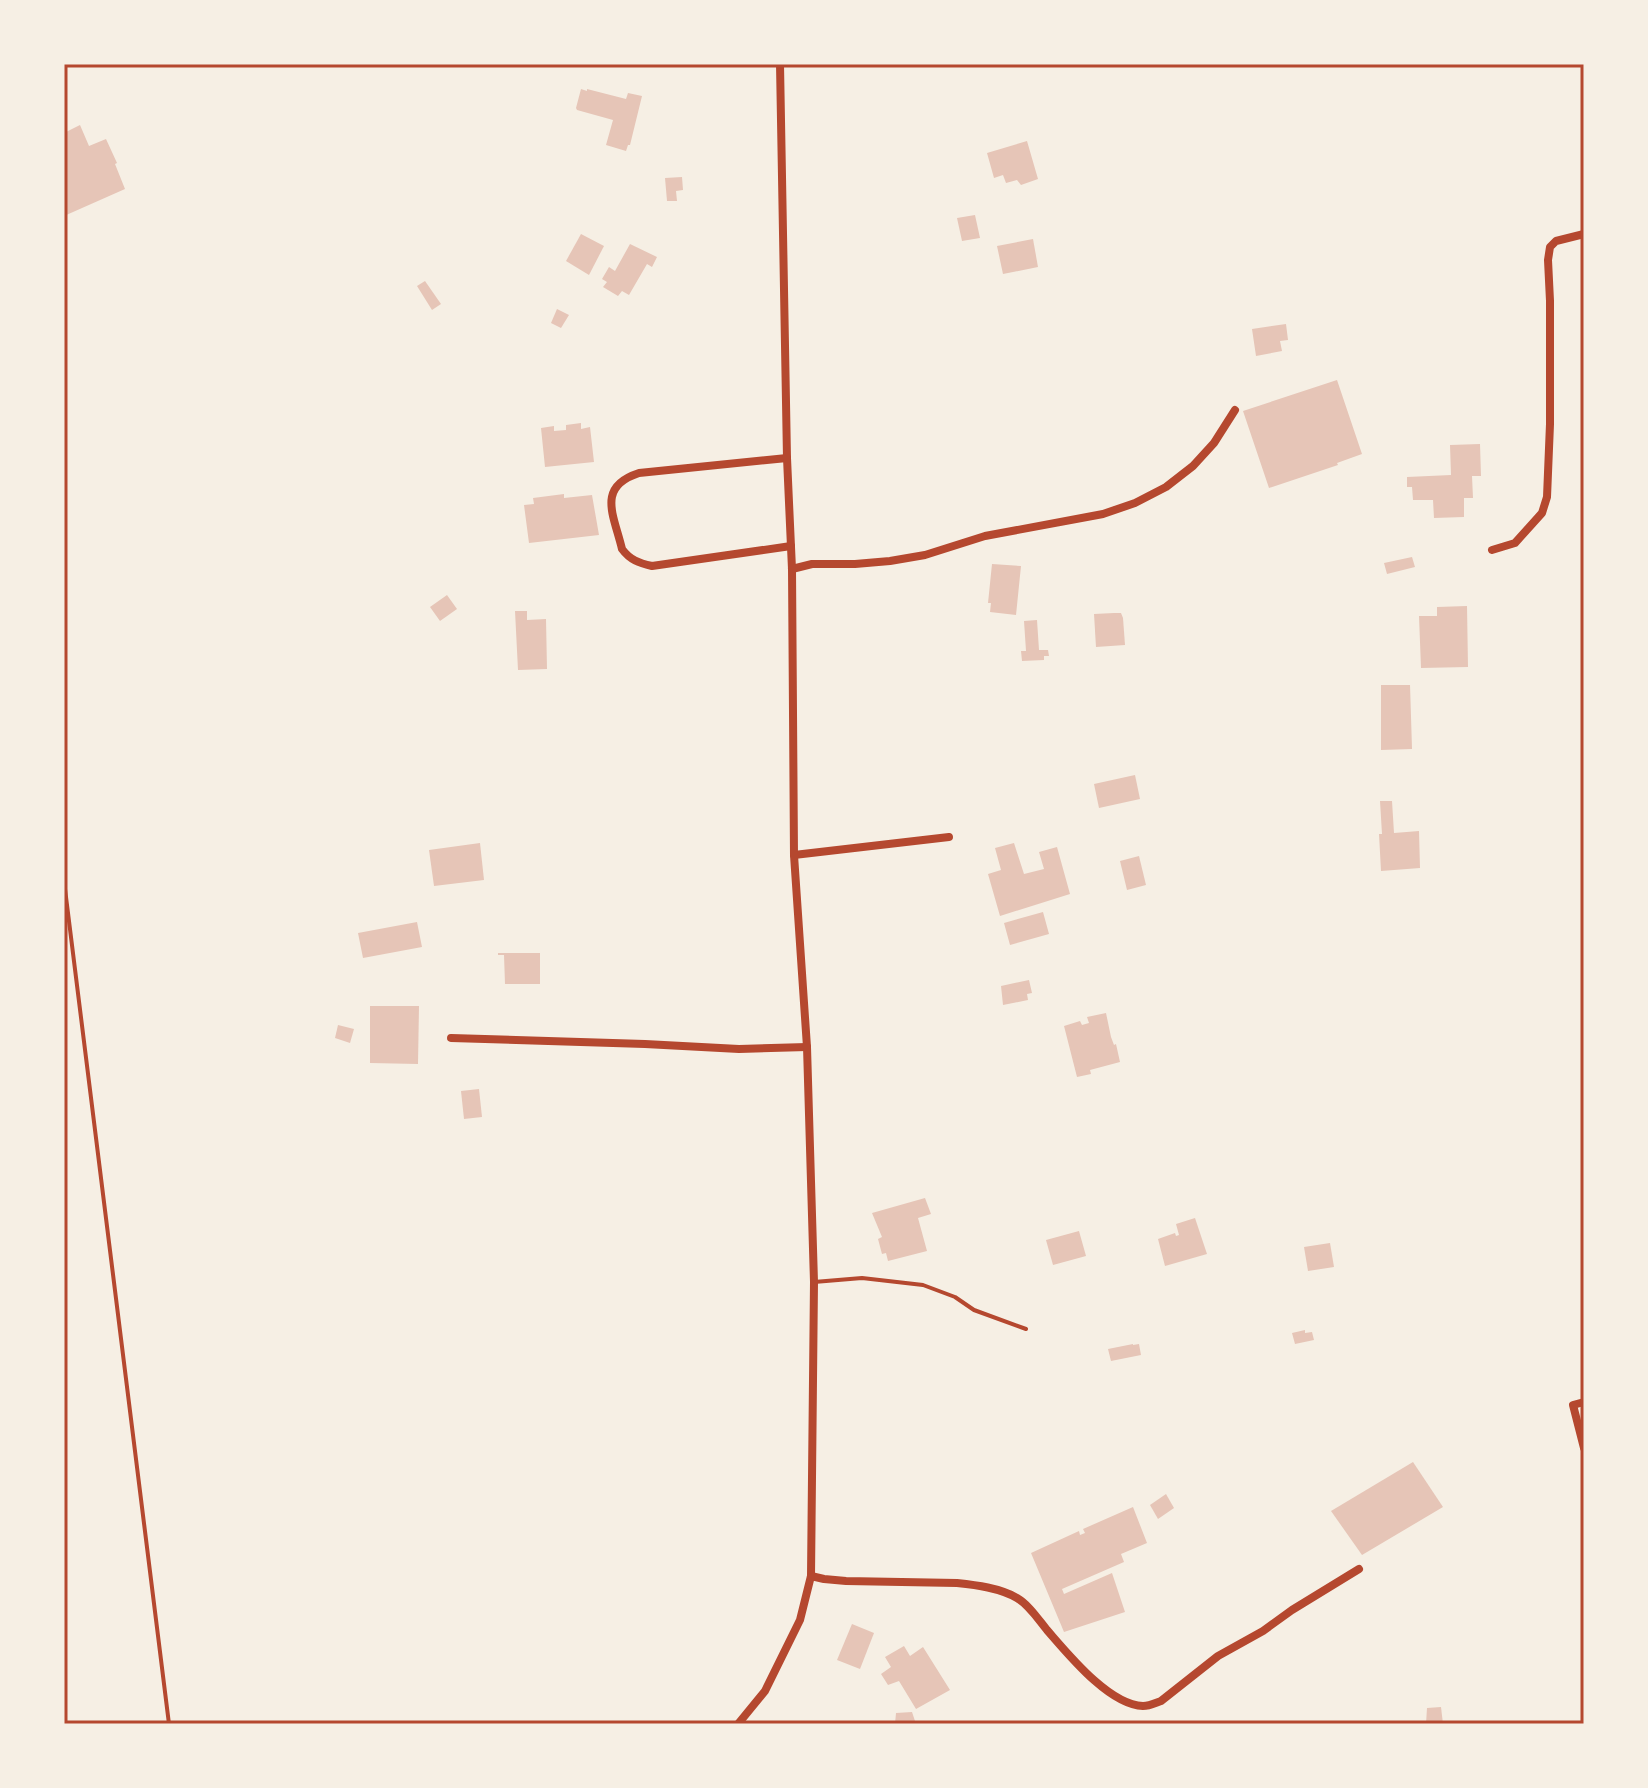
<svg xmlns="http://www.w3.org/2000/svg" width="1648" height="1788" viewBox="0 0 1648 1788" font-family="'Alegreya Sans',sans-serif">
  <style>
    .building { fill: #e6c5b7 }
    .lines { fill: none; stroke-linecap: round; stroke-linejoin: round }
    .service { stroke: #b5482f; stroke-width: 4 }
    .minor { stroke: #b5482f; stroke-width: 8 }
    .neatline { fill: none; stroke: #b5482f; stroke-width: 3 }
  </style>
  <rect width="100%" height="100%" fill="#f6efe4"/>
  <g class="building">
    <polygon points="581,89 587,91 587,89 626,99 628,93 642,96 630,145 628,145 626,151 606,145 613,120 577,110 576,108"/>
    <polygon points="80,125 89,146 106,139 117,163 115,164 125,189 64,216 64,133"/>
    <polygon points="1027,141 1038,179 1021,185 1017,180 1006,183 1003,175 994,178 987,153"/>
    <polygon points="682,177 683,190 676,191 677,201 667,201 665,178"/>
    <polygon points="975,215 980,238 962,241 957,218"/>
    <polygon points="581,234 604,246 589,275 566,261"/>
    <polygon points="1033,239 1038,267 1003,274 997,246"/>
    <polygon points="630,244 657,257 652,267 647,264 629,295 622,291 618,296 603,287 607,282 602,279 609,267 615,271"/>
    <polygon points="425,281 441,304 432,310 417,286"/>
    <polygon points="557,309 569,315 561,328 551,323"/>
    <polygon points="1286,324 1288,340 1280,341 1282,351 1256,356 1252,329"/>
    <polygon points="1337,380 1362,454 1337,463 1338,465 1269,488 1243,411"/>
    <polygon points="581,423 581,429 590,427 594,462 545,467 541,428 554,426 554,431 566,430 566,425"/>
    <polygon points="1480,444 1481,476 1472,476 1473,498 1464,498 1464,517 1434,518 1433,500 1413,500 1412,487 1407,487 1407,477 1451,475 1450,445"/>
    <polygon points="564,494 564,498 592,495 599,535 529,543 524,505 534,504 533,498"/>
    <polygon points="1412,557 1415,567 1387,574 1384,563"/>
    <polygon points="992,564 1021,566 1016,615 990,612 991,603 988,603"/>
    <polygon points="447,595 457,609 440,621 430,607"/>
    <polygon points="1467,606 1468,667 1421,668 1419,616 1437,616 1437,607"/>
    <polygon points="515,611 527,611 527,620 546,619 547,669 518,670"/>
    <polygon points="1114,613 1121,613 1123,618 1125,645 1096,647 1094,614"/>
    <polygon points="1037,620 1039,650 1048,650 1049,656 1044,656 1044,660 1022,661 1021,651 1026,651 1024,621"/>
    <polygon points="1381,685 1410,685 1412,749 1381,750"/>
    <polygon points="1135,775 1140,799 1099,808 1094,784"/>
    <polygon points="1380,801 1392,801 1394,833 1419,831 1420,868 1381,871 1379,834 1382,834"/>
    <polygon points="480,843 484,880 434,886 429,850"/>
    <polygon points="1014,843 1024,874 1044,869 1039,852 1057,847 1070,894 1000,916 988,874 1001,870 995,848"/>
    <polygon points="1139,856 1146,885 1127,890 1120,861"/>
    <polygon points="1043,912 1049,934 1010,945 1004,923"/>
    <polygon points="417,922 422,947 363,958 358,933"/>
    <polygon points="498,953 540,953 540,984 505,984 504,955 498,955"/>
    <polygon points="1029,980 1032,993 1027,994 1028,1000 1003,1005 1001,986"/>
    <polygon points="370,1006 419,1006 418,1064 370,1063"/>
    <polygon points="1106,1013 1111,1037 1114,1045 1116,1044 1120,1062 1090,1070 1091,1074 1077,1077 1064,1026 1080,1021 1082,1025 1089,1023 1087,1017"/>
    <polygon points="338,1025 354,1029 350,1043 335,1038"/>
    <polygon points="479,1089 482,1117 464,1119 461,1091"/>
    <polygon points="925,1198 931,1214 918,1218 927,1251 888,1261 886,1253 882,1254 878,1239 882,1237 872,1213"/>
    <polygon points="1195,1218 1207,1254 1165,1266 1158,1239 1175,1233 1176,1236 1179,1235 1176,1224"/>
    <polygon points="1079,1231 1086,1256 1053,1265 1046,1240"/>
    <polygon points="1330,1243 1334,1267 1308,1271 1304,1247"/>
    <polygon points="1305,1330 1305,1333 1312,1332 1314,1340 1295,1344 1292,1333"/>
    <polygon points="1133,1344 1133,1345 1139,1344 1141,1355 1111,1361 1108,1349"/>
    <polygon points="1413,1462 1443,1507 1362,1555 1331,1511"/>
    <polygon points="1166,1494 1174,1508 1158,1519 1150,1505"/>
    <polygon points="1133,1507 1147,1543 1121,1554 1124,1562 1062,1589 1064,1594 1112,1573 1125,1612 1064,1632 1031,1553 1079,1531 1080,1535 1085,1533 1083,1529"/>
    <polygon points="852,1624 874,1633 860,1669 837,1660"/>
    <polygon points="904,1646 910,1656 923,1647 950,1690 916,1709 899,1681 888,1685 881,1674 891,1667 885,1657"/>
    <polygon points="1441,1707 1443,1724 1426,1724 1427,1708"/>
    <polygon points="912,1712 916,1724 895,1724 896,1713"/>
  </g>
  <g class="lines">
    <g class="service">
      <polyline points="64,881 169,1724"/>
      <polyline points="814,1282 862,1278 923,1285 955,1297 974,1310 1026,1329"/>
    </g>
    <g class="minor">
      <path d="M787,458L639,473C596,487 614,515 622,549C630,560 639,563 652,566L791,546"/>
      <polyline points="1492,550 1515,543 1542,513 1547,497 1550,424 1550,301 1548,260 1550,247 1556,241 1584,234"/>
      <polyline points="792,569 812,564 855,564 890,561 925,555 985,536 1103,514 1135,503 1166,487 1193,466 1214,443 1235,410"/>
      <polyline points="794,855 949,837"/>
      <polyline points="451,1038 645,1044 739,1049 807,1047"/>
      <polyline points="1584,1402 1573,1405 1584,1448"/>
      <path d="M811,1576L824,1579L846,1581L957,1583C976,1585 1000,1588 1017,1598C1029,1605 1038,1619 1047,1630C1068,1654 1109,1705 1143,1706C1150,1706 1155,1703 1161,1701L1218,1656L1263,1631L1292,1610L1359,1569"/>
      <polyline points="738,1724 765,1691 800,1620 811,1576 814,1282 807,1047 794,855 792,569 787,458 780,64"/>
    </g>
  </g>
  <rect width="1648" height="1788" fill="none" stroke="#f6efe4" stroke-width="132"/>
  <rect x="66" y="66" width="1516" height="1656" class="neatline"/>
</svg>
